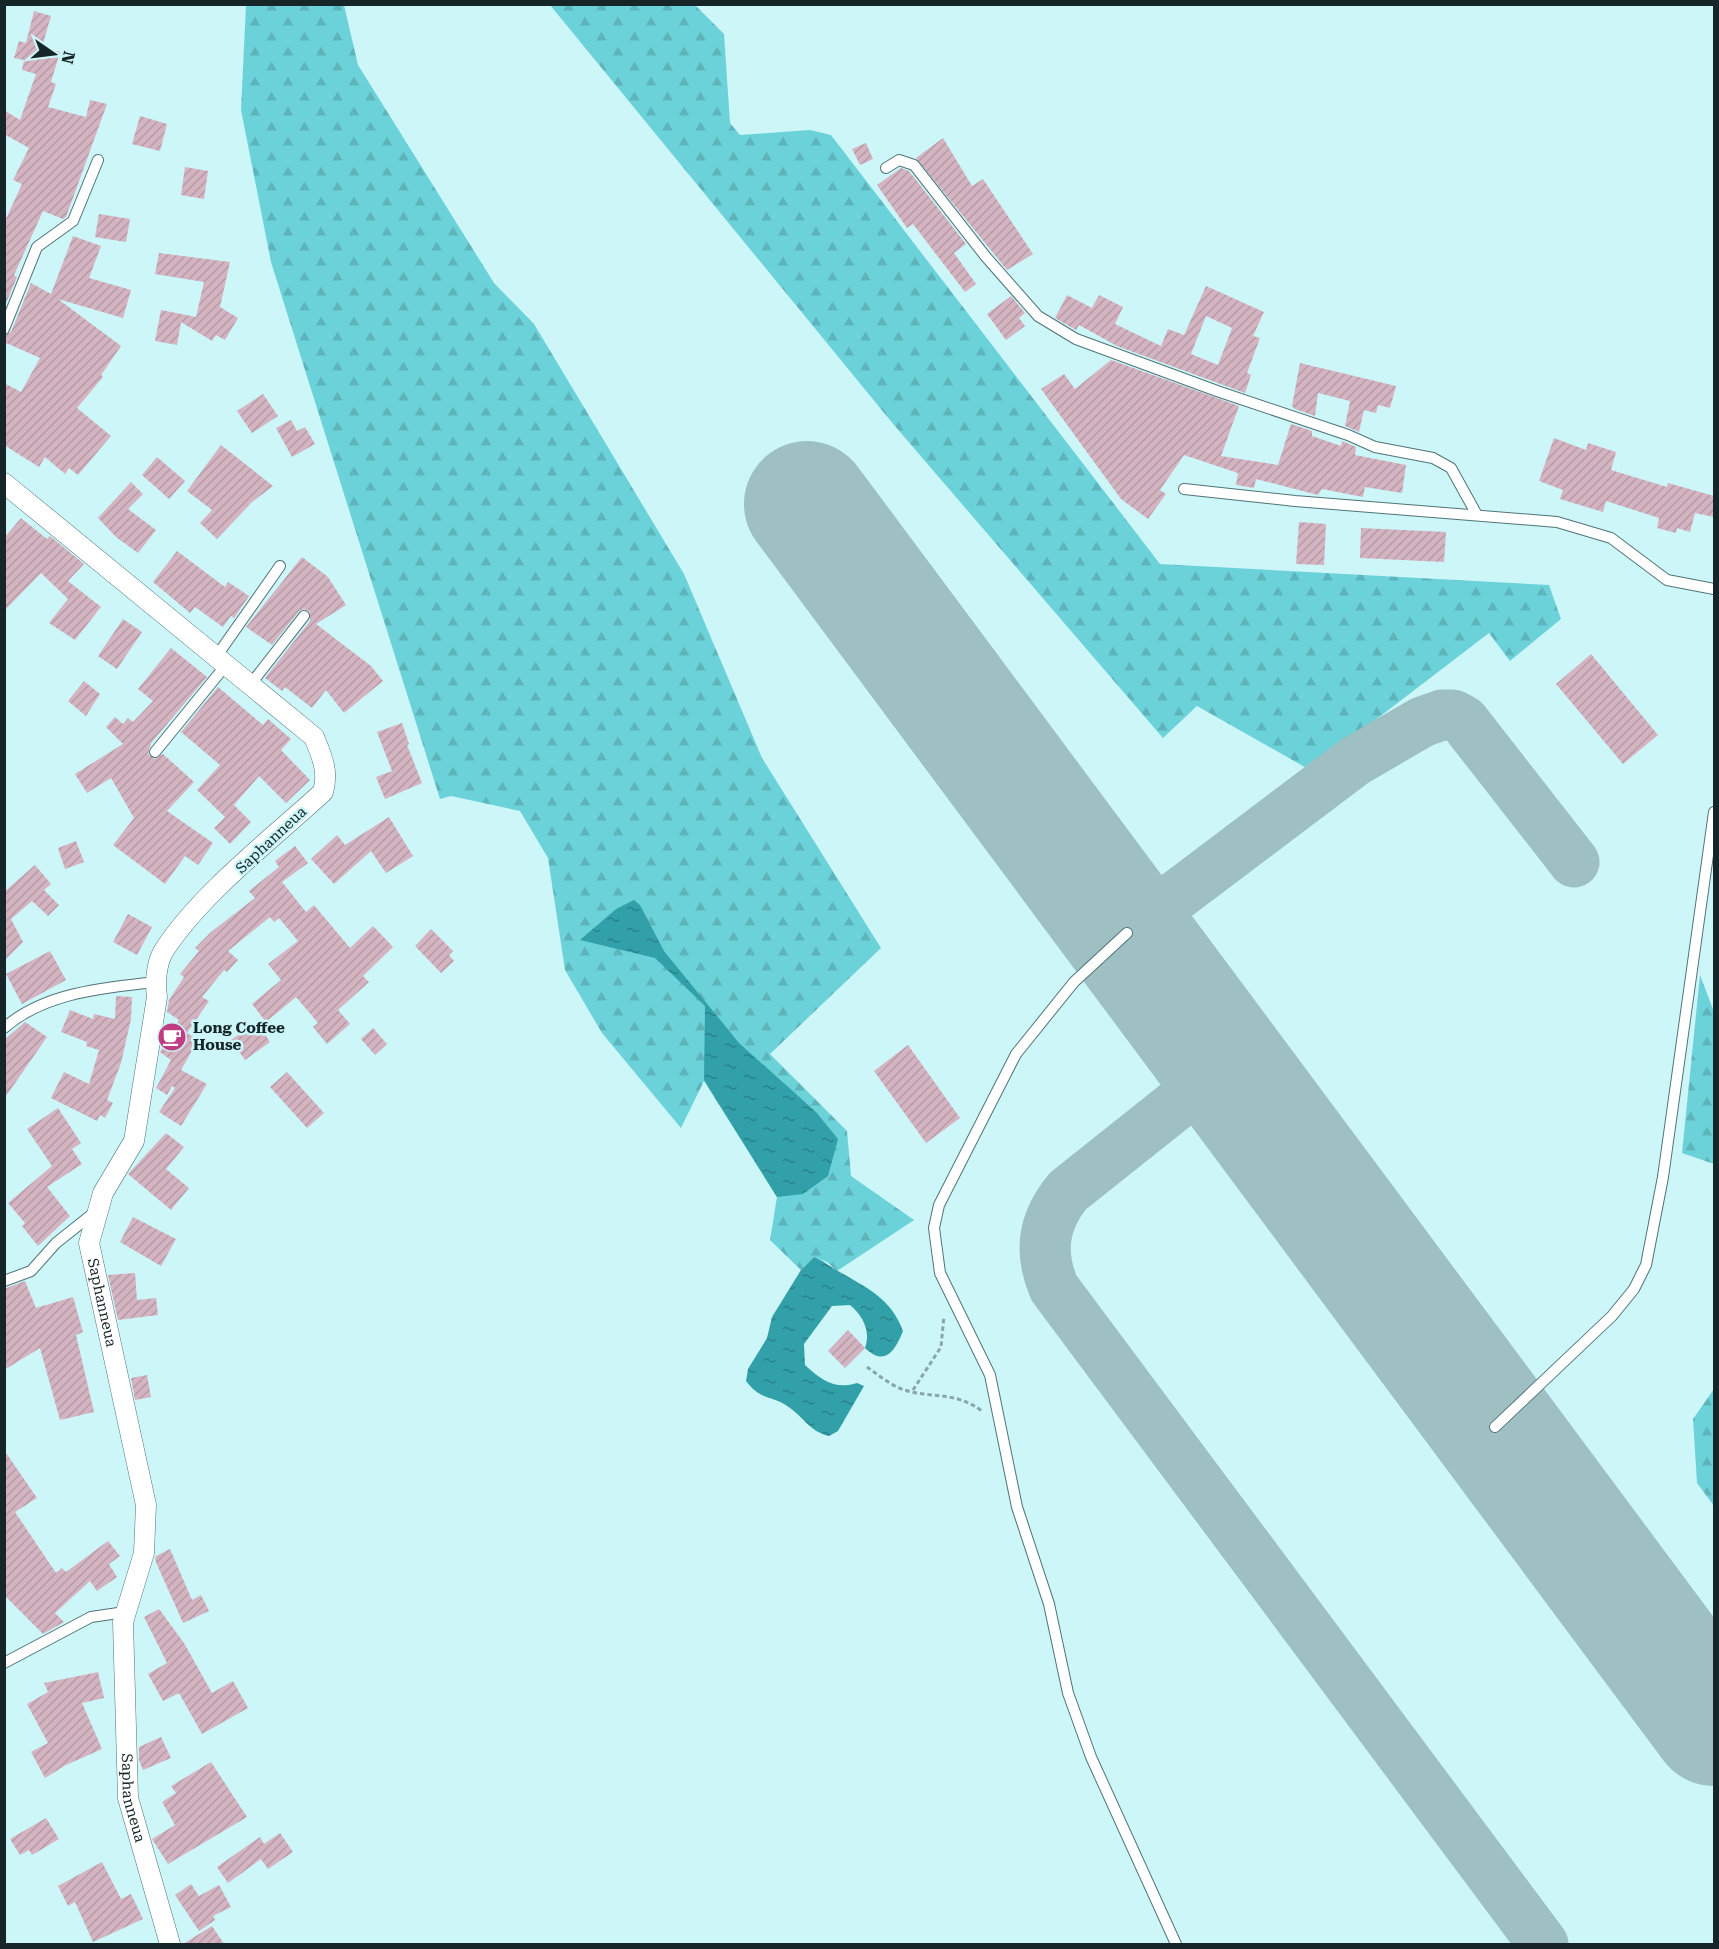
<svg xmlns="http://www.w3.org/2000/svg" width="1719" height="1949" viewBox="0 0 1719 1949" font-family="'Roboto Serif',serif">
  <style>
    .forest { fill: url(#forest-firs) }
    .water { fill: url(#water-ripples) }
    .lines { fill: none; stroke-linecap: round; stroke-linejoin: round }
    .taxiway { stroke: #9ec0c2; stroke-width: 51 }
    .runway { stroke: #9ec0c2; stroke-width: 126 }
    .building { fill: url(#building-hatch); fill-rule: evenodd }
    .lane-casing { stroke: #4f7477; stroke-width: 12 }
    .street-casing { stroke: #4f7477; stroke-width: 21 }
    .path { stroke: #88a7a9; stroke-width: 3; stroke-dasharray: 4.5 3; stroke-linecap: butt }
    .lane { stroke: #fff; stroke-width: 10 }
    .street { stroke: #fff; stroke-width: 20 }
    .labels { text-anchor: middle; stroke-width: 5; stroke-linejoin: round; paint-order: stroke }
    .street-label { font-size: 15px; fill: #162527; stroke: #cdf6f9 }
    .poi-label { font-size: 15px; font-weight: bold; fill: #162527; stroke: #cdf6f9; text-anchor: start }
  </style>
  <defs>
    <pattern id="forest-firs" width="22" height="20" patternUnits="userSpaceOnUse" patternTransform="scale(1.5)"><rect width="22" height="20" fill="#6cd2da"/><path d="M5 1l3.5 6h-7zM16 11l3.5 6h-7z" fill="#5db4bb"/></pattern>
    <pattern id="water-ripples" width="26" height="14" patternUnits="userSpaceOnUse" patternTransform="scale(1.5)"><rect width="26" height="14" fill="#31a0a8"/><path d="M2 4q2-2 4 0t4 0M15 11q2-2 4 0t4 0" fill="none" stroke="#298289"/></pattern>
    <pattern id="building-hatch" width="6" height="6" patternUnits="userSpaceOnUse" patternTransform="scale(1.5)"><rect width="6" height="6" fill="#d5b4c2"/><path d="M-1 1l2-2M0 6l6-6M5 7l2-2" fill="none" stroke="#b69ba7"/></pattern>
  </defs>
  <rect width="100%" height="100%" fill="#cdf6f9"/>
  <g class="forest">
    <polygon points="246,5 344,5 358,65 494,283 534,324 684,574 762,758 881,948 770,1054 847,1131 851,1176 914,1220 837,1271 827,1262 814,1257 801,1270 770,1240 777,1197 704,1081 681,1128 602,1033 565,970 548,858 520,811 451,796 440,799 271,262 241,110"/>
    <polygon points="550,5 695,5 724,34 730,123 740,135 810,130 831,135 1160,564 1549,585 1561,619 1510,661 1489,633 1310,770 1197,706 1163,738 894,425"/>
    <polygon points="1700,975 1714,1012 1714,1164 1682,1153"/>
    <polygon points="1714,1389 1714,1506 1697,1483 1693,1419"/>
  </g>
  <g class="water">
    <polygon points="634,900 640,905 664,951 739,1043 816,1112 838,1139 828,1176 803,1194 777,1197 704,1080 705,1006 655,958 580,940 616,909"/>
    <path d="M814,1257C824,1261 829,1266 838,1271C867,1288 891,1298 903,1331C895,1351 885,1367 865,1348C871,1331 863,1316 850,1305L832,1306L804,1344L805,1365C821,1380 835,1390 857,1383L864,1386L838,1431L829,1436C811,1432 805,1419 790,1408C773,1395 762,1402 746,1381L748,1369L767,1338L772,1317L801,1270Z"/>
  </g>
  <g class="lines">
    <g class="taxiway">
      <polyline points="1127,933 1355,761 1422,722 1442,715 1453,715 1464,721 1574,862"/>
      <path d="M1225,1066L1068,1191C1043,1221 1039,1253 1054,1288L1543,1944"/>
    </g>
    <polyline class="runway" points="807,504 1714,1723"/>
  </g>
  <g class="building">
    <polygon points="34,11 51,16 42,47 60,52 51,82 56,84 48,107 86,117 90,100 107,104 66,217 63,219 43,211 14,275 17,277 4,308 4,223 22,184 13,180 29,148 4,134 4,110 20,120 36,74 22,70 24,60 14,58 19,41 26,43"/>
    <polygon points="140,116 167,124 160,151 132,144"/>
    <polygon points="943,138 972,186 983,179 1033,254 1007,270 916,158"/>
    <polygon points="866,143 873,159 860,165 852,149"/>
    <polygon points="185,167 208,171 204,199 181,195"/>
    <polygon points="901,168 909,171 966,244 954,253 976,284 965,292 913,224 907,228 877,185"/>
    <polygon points="99,214 130,219 126,242 95,237"/>
    <polygon points="73,236 101,246 89,278 131,290 123,318 58,299 121,346 101,375 103,377 77,408 111,436 78,475 69,468 65,474 45,457 39,467 4,445 4,383 21,392 40,358 4,342 4,336 11,332 31,283 51,294"/>
    <polygon points="159,253 230,262 220,307 238,318 225,340 216,335 212,341 181,322 177,345 155,341 161,310 196,317 204,282 155,274"/>
    <path d="M1206,286L1264,312L1253,336L1260,338L1247,373L1251,375L1245,393L1117,346L1079,325L1076,330L1055,318L1067,295L1092,308L1099,295L1123,307L1115,324L1161,346L1168,329L1184,335ZM1206,316L1232,328L1218,365L1191,354Z"/>
    <polygon points="1011,296 1025,313 1019,318 1025,326 1006,340 987,314"/>
    <polygon points="1111,360 1239,406 1221,456 1278,465 1291,424 1312,431 1312,436 1341,446 1342,441 1356,447 1355,455 1406,465 1402,493 1365,487 1363,497 1322,489 1318,495 1256,479 1254,488 1236,485 1238,473 1184,455 1160,490 1166,494 1148,519 1121,499 1041,389 1064,374 1075,389"/>
    <polygon points="1300,363 1396,386 1390,408 1378,405 1376,413 1364,410 1359,432 1345,426 1350,401 1318,393 1315,416 1295,409 1292,406"/>
    <polygon points="263,394 278,416 252,433 237,411"/>
    <polygon points="291,420 297,431 305,427 315,444 292,457 276,428"/>
    <polygon points="1554,438 1586,450 1588,443 1616,452 1611,470 1667,487 1668,483 1714,496 1714,517 1695,513 1690,532 1677,528 1676,533 1657,528 1659,518 1606,501 1603,512 1560,499 1563,490 1539,481"/>
    <polygon points="221,445 273,486 252,502 217,539 200,523 212,510 187,491"/>
    <polygon points="157,457 185,481 169,499 142,475"/>
    <polygon points="131,482 143,494 128,509 156,530 138,553 116,537 98,518"/>
    <polygon points="21,518 47,539 50,536 84,564 68,581 101,607 75,640 49,623 68,599 41,573 4,611 4,538"/>
    <polygon points="1299,522 1326,524 1324,565 1296,564"/>
    <polygon points="1361,528 1446,532 1444,562 1360,558"/>
    <polygon points="177,551 225,587 228,582 249,596 234,618 231,616 223,627 195,607 190,613 153,582"/>
    <polygon points="302,557 328,577 346,605 316,624 371,666 383,681 344,713 326,690 312,708 285,687 282,691 265,678 310,621 309,611 304,609 299,611 272,645 246,627"/>
    <polygon points="123,619 142,632 117,669 98,656"/>
    <polygon points="171,648 207,677 151,743 148,754 154,759 163,754 194,782 167,811 213,843 198,865 185,856 165,884 113,845 134,818 111,778 87,793 75,774 123,744 106,727 115,717 123,724 128,718 133,722 153,701 138,689"/>
    <polygon points="1591,654 1658,735 1623,764 1556,684"/>
    <polygon points="84,681 100,694 86,716 68,701"/>
    <polygon points="218,687 263,725 268,719 291,739 281,750 310,780 286,803 259,776 234,805 251,822 230,844 214,828 225,817 197,790 220,765 181,732"/>
    <polygon points="402,723 409,744 407,745 422,783 385,799 376,777 392,771 377,732"/>
    <polygon points="389,817 413,856 386,873 371,851 334,884 311,859 337,835 345,845"/>
    <polygon points="76,841 84,862 65,869 58,848"/>
    <polygon points="295,846 308,863 282,882 306,912 314,905 350,948 373,926 393,947 363,976 369,982 338,1010 350,1024 327,1044 313,1027 318,1023 296,997 266,1022 252,1004 281,980 268,964 298,941 279,918 274,922 270,917 228,951 238,960 227,972 224,970 202,997 209,1001 187,1033 198,1040 181,1070 207,1084 181,1126 159,1112 175,1088 172,1086 167,1095 156,1088 171,1060 160,1052 179,1020 167,1012 169,1000 184,977 180,974 199,951 195,948 211,932 255,898 249,891 279,867 275,861"/>
    <polygon points="35,865 51,884 44,890 59,905 48,916 32,901 11,919 23,942 4,961 4,892"/>
    <polygon points="128,914 152,927 137,955 113,942"/>
    <polygon points="431,929 453,951 449,955 454,961 441,973 415,946"/>
    <polygon points="50,951 66,980 22,1004 6,974"/>
    <polygon points="116,996 132,997 131,1019 121,1063 107,1100 113,1103 105,1118 100,1115 97,1121 51,1098 64,1072 89,1084 99,1050 86,1046 87,1042 61,1032 70,1010 93,1019 94,1014 115,1019"/>
    <polygon points="25,1022 47,1037 4,1099 4,1040"/>
    <polygon points="257,1022 270,1042 245,1060 231,1040"/>
    <polygon points="373,1028 387,1044 375,1055 361,1039"/>
    <polygon points="908,1045 960,1118 926,1143 874,1071"/>
    <polygon points="287,1072 324,1113 307,1128 270,1087"/>
    <polygon points="58,1108 81,1143 72,1149 82,1164 47,1187 70,1216 38,1246 22,1226 25,1223 8,1203 52,1166 27,1129"/>
    <polygon points="166,1133 184,1147 166,1169 189,1188 171,1210 128,1174"/>
    <polygon points="133,1217 176,1239 161,1266 120,1242"/>
    <polygon points="135,1273 137,1300 156,1298 158,1315 118,1320 108,1275"/>
    <polygon points="25,1281 36,1308 73,1297 83,1332 76,1335 94,1412 60,1420 40,1348 4,1370 4,1289"/>
    <polygon points="848,1330 865,1348 845,1368 828,1351"/>
    <polygon points="147,1375 151,1397 135,1400 131,1378"/>
    <polygon points="4,1450 37,1498 15,1512 56,1573 62,1568 66,1572 108,1541 120,1556 109,1564 117,1577 97,1591 90,1581 55,1613 64,1622 43,1634 4,1595"/>
    <polygon points="170,1549 192,1600 201,1595 209,1611 183,1623 155,1560 156,1556"/>
    <polygon points="159,1609 184,1643 212,1693 233,1681 248,1708 202,1734 179,1693 163,1701 148,1674 167,1663 144,1617"/>
    <polygon points="98,1672 104,1698 82,1703 102,1749 66,1765 45,1778 31,1752 48,1743 27,1704 48,1692 44,1683"/>
    <polygon points="161,1737 171,1758 143,1770 139,1760 139,1747"/>
    <polygon points="211,1762 247,1817 168,1864 152,1839 175,1825 162,1802 176,1793 171,1786"/>
    <polygon points="46,1818 59,1839 32,1855 29,1850 20,1855 10,1839"/>
    <polygon points="280,1833 293,1852 268,1869 261,1859 228,1883 217,1867 260,1837 264,1844"/>
    <polygon points="102,1862 121,1899 131,1894 143,1919 93,1942 75,1902 68,1906 58,1886"/>
    <polygon points="191,1884 199,1896 219,1885 231,1907 213,1916 215,1920 199,1931 175,1895"/>
    <polygon points="212,1926 224,1944 183,1944"/>
  </g>
  <g class="lines">
    <g class="lane-casing">
      <g id="lane">
        <polyline points="886,168 899,160 914,165 986,257 1038,316 1076,339 1217,391 1348,435 1375,447 1433,458 1451,468 1477,515"/>
        <polyline points="4,329 37,247 73,221 98,160"/>
        <polyline points="1184,489 1295,501 1557,522 1611,538 1667,580 1714,589"/>
        <polyline points="216,657 280,566"/>
        <polyline points="250,685 304,616"/>
        <polyline points="155,752 226,665"/>
        <polyline points="1127,933 1074,982 1016,1054 939,1205 934,1228 940,1273 990,1375 1017,1507 1049,1604 1068,1693 1091,1757 1176,1944"/>
        <path d="M4,1028C45,992 104,988 155,982"/>
        <polyline points="4,1281 31,1271 56,1243 95,1212"/>
        <polyline points="1495,1427 1612,1316 1634,1289 1646,1265 1663,1177 1714,812"/>
        <polyline points="4,1663 91,1617 125,1612"/>
      </g>
    </g>
    <g class="street-casing">
      <g id="street">
        <path id="s1" d="M4,483L314,737C322,757 329,771 323,792C274,837 198,896 163,952C156,965 155,983 157,997L134,1141L103,1193L89,1243L146,1505L144,1553L123,1622L128,1798L170,1944"/>
      </g>
    </g>
    <g class="path">
      <path d="M867,1367C877,1374 888,1383 899,1388C928,1400 954,1389 983,1412"/>
      <polyline points="913,1390 941,1347 944,1316"/>
    </g>
    <use href="#lane" class="lane"/>
    <use href="#street" class="street"/>
  </g>
  <defs>
    <g id="cafe-disc" transform="scale(1.5)"><circle r="9.5" fill="#c03d84" stroke="#cdf6f9"/><path d="M-5.5-4.5H6V0H3Q3 3.5 0 3.5H-2.5Q-5.5 3.5-5.5 0ZM3-3.2v2h1.7v-2ZM-6 4.5H4V6H-6Z" fill="#fff"/></g>
  </defs>
  <g fill-rule="evenodd">
    <use href="#cafe-disc" x="172" y="1037"/>
  </g>
  <g class="labels">
    <g class="street-label">
      <text transform="translate(271 840) rotate(-43)" y="5">Saphanneua</text>
      <text dy="5" stroke="none"><textPath href="#s1" startOffset="1050">Saphanneua</textPath></text>
      <text dy="5" stroke="none"><textPath href="#s1" startOffset="1554">Saphanneua</textPath></text>
    </g>
    <g class="poi-label">
      <text x="193" y="1033">Long Coffee<tspan x="193" dy="17">House</tspan></text>
    </g>
  </g>
  <rect width="1719" height="1949" fill="none" stroke="#162527" stroke-width="12"/>
  <g transform="translate(54 54) rotate(104)" stroke="#cdf6f9" stroke-width="4.5" paint-order="stroke">
  <path d="M0-4.5L10 22L0 15L-10 22Z" fill="#162527"/>
  <text y="-9" font-size="16" font-weight="bold" text-anchor="middle" fill="#162527">N</text>
  </g>
</svg>
